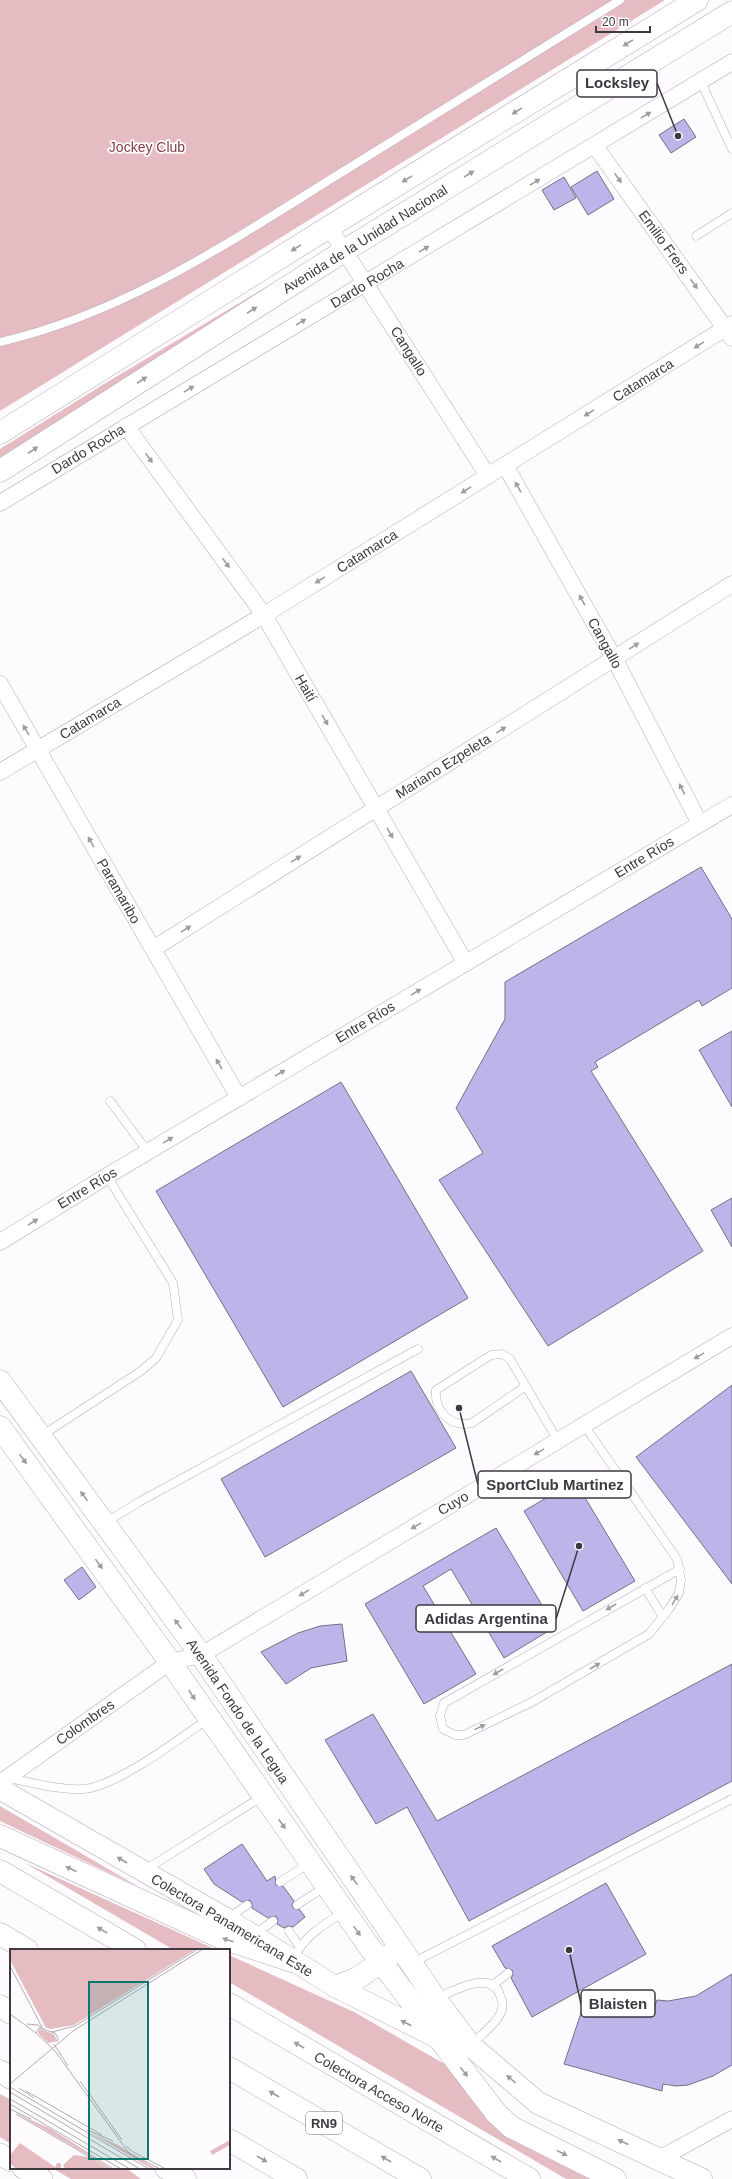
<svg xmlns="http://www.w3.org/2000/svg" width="732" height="2179" viewBox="0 0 732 2179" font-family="Helvetica,sans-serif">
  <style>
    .green { fill: #e4bcc1 }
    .building { fill: #bcb5ea; stroke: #737182 }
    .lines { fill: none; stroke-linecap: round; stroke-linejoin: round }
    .service-casing { stroke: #b8abbc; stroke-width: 9 }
    .minor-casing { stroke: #b8abbc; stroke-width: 17 }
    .tertiary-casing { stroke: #b8abbc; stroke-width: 22 }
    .secondary-casing { stroke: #b8abbc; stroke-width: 23 }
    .motorway-casing { stroke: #b8abbc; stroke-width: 23 }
    .service { stroke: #fff; stroke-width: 8 }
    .minor { stroke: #fff; stroke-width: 16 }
    .tertiary { stroke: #fff; stroke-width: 21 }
    .secondary { stroke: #fff; stroke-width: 22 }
    .motorway { stroke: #fff; stroke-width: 22 }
    .oneway { fill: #9e9ca0 }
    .labels { text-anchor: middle; stroke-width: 3.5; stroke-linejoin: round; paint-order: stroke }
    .shield { fill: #fff; stroke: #787479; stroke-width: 1 }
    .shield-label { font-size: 13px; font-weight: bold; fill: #3e3940 }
    .park-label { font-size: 14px; fill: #873c4a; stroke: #fff }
    .street-label { font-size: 14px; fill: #3e3940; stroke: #fff }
    .inset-road { fill: none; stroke: #b1adb2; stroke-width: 1 }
    .view { fill: #0f766e; fill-opacity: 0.15; stroke: #0f766e; stroke-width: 2 }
    .inset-edge { fill: none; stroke: #3e3940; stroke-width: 2 }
    .leader { fill: none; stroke: #3e3940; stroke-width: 1.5 }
    .callout-dot { fill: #3e3940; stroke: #fff; stroke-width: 1.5 }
    .callout { fill: #fff; stroke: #3e3940; stroke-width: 1.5 }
    .callout-label { font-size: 15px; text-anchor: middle; font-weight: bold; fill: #3e3940 }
  </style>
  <rect width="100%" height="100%" fill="#fdfbfe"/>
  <g class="green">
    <polygon points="0,0 665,0 0,411"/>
    <polygon points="296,269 0,459 0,449 104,384"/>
    <polygon points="0,1806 139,1887 0,1821"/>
    <polygon points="25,1863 217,1950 174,1950"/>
    <polygon points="229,1955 354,2012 448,2066 470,2098 500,2131 591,2179 566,2179 229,1982"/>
    <polygon points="0,2094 11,2100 11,2144 0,2137"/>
    <polygon points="52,2168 126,2168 141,2179 71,2179"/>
  </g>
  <g class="building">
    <polygon points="684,119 696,137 671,153 659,135"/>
    <polygon points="597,171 614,199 588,215 571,187"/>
    <polygon points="564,177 576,198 554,210 542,190"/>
    <polygon points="701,867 732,919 732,988 702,1006 699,1000 595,1062 598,1067 591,1071 703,1251 548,1346 439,1180 483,1153 456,1108 505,1019 505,982"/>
    <polygon points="732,1031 732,1107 699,1050"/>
    <polygon points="341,1082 468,1298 283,1407 156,1191"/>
    <polygon points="732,1198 732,1247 711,1210"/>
    <polygon points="411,1371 456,1448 265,1557 221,1479"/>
    <polygon points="732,1385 732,1584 636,1457"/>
    <polygon points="575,1481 635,1581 583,1611 524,1511"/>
    <polygon points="496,1528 555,1627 504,1658 451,1569 423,1586 476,1674 424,1704 365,1604"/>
    <polygon points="82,1567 96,1587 79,1600 64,1580"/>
    <polygon points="342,1624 347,1661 311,1668 286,1684 261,1652 298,1633 320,1626"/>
    <polygon points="732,1664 732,1781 469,1921 407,1807 376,1824 325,1740 373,1714 437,1821"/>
    <polygon points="242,1844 267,1881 275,1876 276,1885 283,1886 294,1901 292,1905 293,1908 300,1910 305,1917 293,1927 288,1926 284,1928 277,1924 278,1920 276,1916 268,1918 252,1908 252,1904 250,1900 242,1902 214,1884 204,1869"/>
    <polygon points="606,1883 646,1954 532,2017 511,1978 513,1975 512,1970 505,1968 492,1946"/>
    <polygon points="732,1974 732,2065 713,2076 688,2085 676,2086 663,2084 662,2091 564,2064 589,1989 653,2012 657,2000 668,2001 696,1996"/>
  </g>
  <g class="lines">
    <g class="service-casing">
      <g id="service">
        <polyline points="701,82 732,149"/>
        <polyline points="696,236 732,213"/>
        <path d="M0,342C122,314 227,244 331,179C427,119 524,60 620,0"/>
        <polyline points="110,1101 148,1152"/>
        <path d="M526,1386L472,1423C451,1428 434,1411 436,1390L491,1355L502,1354L510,1359L558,1441"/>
        <polyline points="584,1425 677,1559 681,1580 679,1593 669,1609 649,1634 532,1702 464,1735 455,1735 443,1729 440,1716 444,1703 680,1569"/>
        <polyline points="41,1436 141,1371 156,1358 178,1320 173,1283 107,1176"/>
        <polyline points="105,1523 139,1502 418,1349"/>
        <polyline points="645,1588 663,1617"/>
        <path d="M8,1778C31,1782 61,1791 84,1789C117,1786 179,1739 208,1719"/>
        <polyline points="145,1870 263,1796"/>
        <polyline points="280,1882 310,1863"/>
        <polyline points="297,1905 326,1886"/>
        <polyline points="228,1918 247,1905"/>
        <polyline points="289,1931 299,1946"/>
        <polyline points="255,1934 273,1921"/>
        <path d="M292,1960C304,1937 322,1925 344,1912"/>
        <polyline points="412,1963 732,1799"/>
        <polyline points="492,1986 508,1973"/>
        <path d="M437,1998C453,1991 491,1969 500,1995C503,2003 504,2008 499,2016C493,2027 479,2036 471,2045"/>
      </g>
    </g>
    <g class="minor-casing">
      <g id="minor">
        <polyline points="595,146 732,338"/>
        <polyline points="329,227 488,476"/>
        <polyline points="126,426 264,615 465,962"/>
        <polyline points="505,465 614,658 700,824"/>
        <polyline points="0,503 732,62"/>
        <polyline points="0,684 239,1098"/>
        <polyline points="0,772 264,615 732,324"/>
        <polyline points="153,949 732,584"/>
        <polyline points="0,1242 107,1176 732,805"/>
        <polyline points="0,1783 170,1662 201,1655 732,1336"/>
        <polyline points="659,2159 732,2119"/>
      </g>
    </g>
    <g class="tertiary-casing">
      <g id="tertiary">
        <polyline points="0,1789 227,1919 336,1987 444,2041"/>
        <polyline points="0,2154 11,2161"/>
        <polyline points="23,2168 42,2179"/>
      </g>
    </g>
    <g class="secondary-casing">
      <g id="secondary">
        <polyline points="0,433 329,227 697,0"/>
        <polyline points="0,471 344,251 732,12"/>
        <polyline points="0,1381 201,1655 435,1998 470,2045 538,2103 701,2179"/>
        <polyline points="0,1427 170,1662 368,1945 496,2113 511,2127 615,2179"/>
        <polyline points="336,1987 358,1978 393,1953"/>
      </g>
    </g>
    <g class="motorway-casing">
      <g id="motorway">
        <polyline points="0,1836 222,1938 292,1961"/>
        <polyline points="0,1871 135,1950"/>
        <polyline points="0,1934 27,1950"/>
        <polyline points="229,2004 529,2179"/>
        <polyline points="0,2006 11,2013"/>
        <polyline points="229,2068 420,2179"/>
        <polyline points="0,2071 11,2078"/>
        <polyline points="229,2140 296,2179"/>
        <polyline points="166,2168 185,2179"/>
      </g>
    </g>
    <use href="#service" class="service"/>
    <use href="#minor" class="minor"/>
    <use href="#tertiary" class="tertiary"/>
    <use href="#secondary" class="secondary"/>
    <use href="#motorway" class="motorway"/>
  </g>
  <defs><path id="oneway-solid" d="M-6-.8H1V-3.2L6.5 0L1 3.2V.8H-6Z"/></defs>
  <g class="oneway">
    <use href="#oneway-solid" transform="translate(628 43) rotate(148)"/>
    <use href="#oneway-solid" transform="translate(517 111) rotate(148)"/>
    <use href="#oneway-solid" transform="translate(646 115) rotate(-31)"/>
    <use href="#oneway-solid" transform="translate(469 174) rotate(-32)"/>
    <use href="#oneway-solid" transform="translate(618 178) rotate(54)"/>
    <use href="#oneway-solid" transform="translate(407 179) rotate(148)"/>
    <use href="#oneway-solid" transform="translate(535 182) rotate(-31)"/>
    <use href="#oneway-solid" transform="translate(296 248) rotate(148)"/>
    <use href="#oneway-solid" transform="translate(424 249) rotate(-31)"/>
    <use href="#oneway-solid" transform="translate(694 284) rotate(54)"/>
    <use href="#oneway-solid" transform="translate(252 310) rotate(-33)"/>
    <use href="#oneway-solid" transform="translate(301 322) rotate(-31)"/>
    <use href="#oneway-solid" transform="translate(699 345) rotate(148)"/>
    <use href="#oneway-solid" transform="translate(142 380) rotate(-33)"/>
    <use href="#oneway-solid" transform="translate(189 389) rotate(-31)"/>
    <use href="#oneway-solid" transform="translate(589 413) rotate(148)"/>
    <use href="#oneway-solid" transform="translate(33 450) rotate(-33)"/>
    <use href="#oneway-solid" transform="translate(149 458) rotate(54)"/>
    <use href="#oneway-solid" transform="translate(518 487) rotate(-119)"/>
    <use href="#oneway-solid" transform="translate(466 490) rotate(148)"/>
    <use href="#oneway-solid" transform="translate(226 563) rotate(54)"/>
    <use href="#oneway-solid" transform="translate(320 580) rotate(148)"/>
    <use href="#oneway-solid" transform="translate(582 600) rotate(-119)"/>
    <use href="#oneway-solid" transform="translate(634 646) rotate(-32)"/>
    <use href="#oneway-solid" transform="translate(325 720) rotate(60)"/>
    <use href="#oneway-solid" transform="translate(26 730) rotate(-120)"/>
    <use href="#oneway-solid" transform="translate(501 730) rotate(-32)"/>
    <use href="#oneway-solid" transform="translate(682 789) rotate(-117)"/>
    <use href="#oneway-solid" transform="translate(390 833) rotate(60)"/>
    <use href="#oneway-solid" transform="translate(91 842) rotate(-120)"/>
    <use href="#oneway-solid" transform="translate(296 859) rotate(-32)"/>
    <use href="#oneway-solid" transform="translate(186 929) rotate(-32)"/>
    <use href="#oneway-solid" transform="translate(416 992) rotate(-31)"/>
    <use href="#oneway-solid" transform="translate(219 1064) rotate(-120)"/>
    <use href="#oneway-solid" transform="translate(280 1073) rotate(-31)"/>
    <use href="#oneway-solid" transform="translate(168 1140) rotate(-31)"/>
    <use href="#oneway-solid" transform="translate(33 1222) rotate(-32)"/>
    <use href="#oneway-solid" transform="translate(699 1356) rotate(149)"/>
    <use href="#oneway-solid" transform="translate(539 1452) rotate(149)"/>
    <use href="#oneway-solid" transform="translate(23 1459) rotate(54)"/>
    <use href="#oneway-solid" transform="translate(84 1496) rotate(-126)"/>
    <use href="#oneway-solid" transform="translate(416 1526) rotate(149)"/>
    <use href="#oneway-solid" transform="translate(99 1564) rotate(54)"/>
    <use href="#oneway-solid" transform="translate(304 1593) rotate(149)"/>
    <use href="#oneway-solid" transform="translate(675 1600) rotate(-59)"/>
    <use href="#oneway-solid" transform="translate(611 1607) rotate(150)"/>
    <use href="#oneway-solid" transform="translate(178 1624) rotate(-126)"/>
    <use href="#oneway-solid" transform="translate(595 1666) rotate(-30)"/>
    <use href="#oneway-solid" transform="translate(498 1672) rotate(150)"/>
    <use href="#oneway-solid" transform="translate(192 1695) rotate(57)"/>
    <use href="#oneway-solid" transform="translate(480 1727) rotate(-26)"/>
    <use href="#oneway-solid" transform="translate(282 1824) rotate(55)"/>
    <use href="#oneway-solid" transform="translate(122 1860) rotate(-150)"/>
    <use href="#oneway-solid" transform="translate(71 1869) rotate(-155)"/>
    <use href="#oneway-solid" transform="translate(354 1880) rotate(-125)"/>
    <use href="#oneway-solid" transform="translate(102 1930) rotate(-150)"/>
    <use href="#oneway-solid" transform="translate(357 1931) rotate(55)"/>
    <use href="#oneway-solid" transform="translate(228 1940) rotate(-162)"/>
    <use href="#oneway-solid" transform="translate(406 2023) rotate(-153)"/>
    <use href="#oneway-solid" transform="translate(299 2045) rotate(-150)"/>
    <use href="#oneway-solid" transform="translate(464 2072) rotate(52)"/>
    <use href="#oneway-solid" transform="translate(511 2079) rotate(-140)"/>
    <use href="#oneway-solid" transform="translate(274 2094) rotate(-150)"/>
    <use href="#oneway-solid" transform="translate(623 2142) rotate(-155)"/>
    <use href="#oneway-solid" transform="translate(562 2153) rotate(26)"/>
    <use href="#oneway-solid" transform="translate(262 2159) rotate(30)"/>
    <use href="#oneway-solid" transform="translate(386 2159) rotate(-150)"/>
    <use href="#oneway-solid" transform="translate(496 2159) rotate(-150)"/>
  </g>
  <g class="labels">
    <rect class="shield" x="306" y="2112" width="36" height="22" rx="3"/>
    <g class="shield-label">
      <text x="324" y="2128">RN9</text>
    </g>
    <g class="park-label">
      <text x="147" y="152">Jockey Club</text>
    </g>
    <g class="street-label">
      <text transform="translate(365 239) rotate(-32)" y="5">Avenida de la Unidad Nacional</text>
      <text transform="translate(664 242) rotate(54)" y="5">Emilio Frers</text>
      <text transform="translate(367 283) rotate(-31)" y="5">Dardo Rocha</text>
      <text transform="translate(409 351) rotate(58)" y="5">Cangallo</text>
      <text transform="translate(643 380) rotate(-32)" y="5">Catamarca</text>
      <text transform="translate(88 449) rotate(-31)" y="5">Dardo Rocha</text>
      <text transform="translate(367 551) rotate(-32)" y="5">Catamarca</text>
      <text transform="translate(605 643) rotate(61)" y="5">Cangallo</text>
      <text transform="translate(306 688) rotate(60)" y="5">Haití</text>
      <text transform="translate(90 718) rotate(-31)" y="5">Catamarca</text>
      <text transform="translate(443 766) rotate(-32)" y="5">Mariano Ezpeleta</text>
      <text transform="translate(644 857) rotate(-31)" y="5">Entre Ríos</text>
      <text transform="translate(119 891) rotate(60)" y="5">Paramaribo</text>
      <text transform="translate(365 1022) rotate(-31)" y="5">Entre Ríos</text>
      <text transform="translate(87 1188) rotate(-31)" y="5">Entre Ríos</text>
      <text transform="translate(453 1503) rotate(-31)" y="5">Cuyo</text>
      <text transform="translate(238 1711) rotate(56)" y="5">Avenida Fondo de la Legua</text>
      <text transform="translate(85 1722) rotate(-35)" y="5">Colombres</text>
      <text transform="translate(232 1925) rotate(31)" y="5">Colectora Panamericana Este</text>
      <text transform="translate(379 2092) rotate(30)" y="5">Colectora Acceso Norte</text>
    </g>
  </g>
  <g transform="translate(10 1949)">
    <rect width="220" height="220" fill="#fdfbfe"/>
    <path d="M0,0H186L64,76L41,80L36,79L0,11ZM29,80L44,85L47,92L38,94L28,84ZM4,163L41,180L104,220H102ZM81,184L108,196L146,220H142ZM220,191V196L202,206L200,202ZM10,194L45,218L47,214H51V220H6L0,214V206ZM64,206L78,208L98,220H55L53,216Z" fill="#e4bcc1"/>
    <path class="inset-road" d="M0,17L32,78M0,65L26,84L45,102L119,204L150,220M17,75L28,76L35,81M42,83L65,77L188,0M26,84L29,79L45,84L48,89L47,93M44,95L58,117M70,132L112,191M0,135L63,82L193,0M0,138L139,220M9,139L24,149M16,142L92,186M0,143L130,220M0,150L120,220M0,155L111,220M0,160L21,170M6,165L100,220M77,181L103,192M116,197L123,203L156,220"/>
    <path class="view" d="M79,33H138V210H79Z"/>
    <rect width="220" height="220" class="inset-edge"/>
  </g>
  <path class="leader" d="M678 136L657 83M459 1408L478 1485M579 1546L556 1619M569 1950L581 2004"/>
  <g class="callout-dot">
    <circle cx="678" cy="136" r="4"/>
    <circle cx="459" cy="1408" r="4"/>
    <circle cx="579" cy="1546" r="4"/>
    <circle cx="569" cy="1950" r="4"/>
  </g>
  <g class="callout">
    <rect x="577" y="70" width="80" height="27" rx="4"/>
    <rect x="478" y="1471" width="153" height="27" rx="4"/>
    <rect x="416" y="1605" width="140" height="27" rx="4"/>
    <rect x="581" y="1990" width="74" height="27" rx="4"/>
  </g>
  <g class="callout-label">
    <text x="617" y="88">Locksley</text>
    <text x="555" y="1490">SportClub Martinez</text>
    <text x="486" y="1624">Adidas Argentina</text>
    <text x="618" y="2009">Blaisten</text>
  </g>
  <path d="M596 26v6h54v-6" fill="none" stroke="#3e3940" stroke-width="2"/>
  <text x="602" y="26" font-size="12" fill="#3e3940" stroke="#ffffff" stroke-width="3" paint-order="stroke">20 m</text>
</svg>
